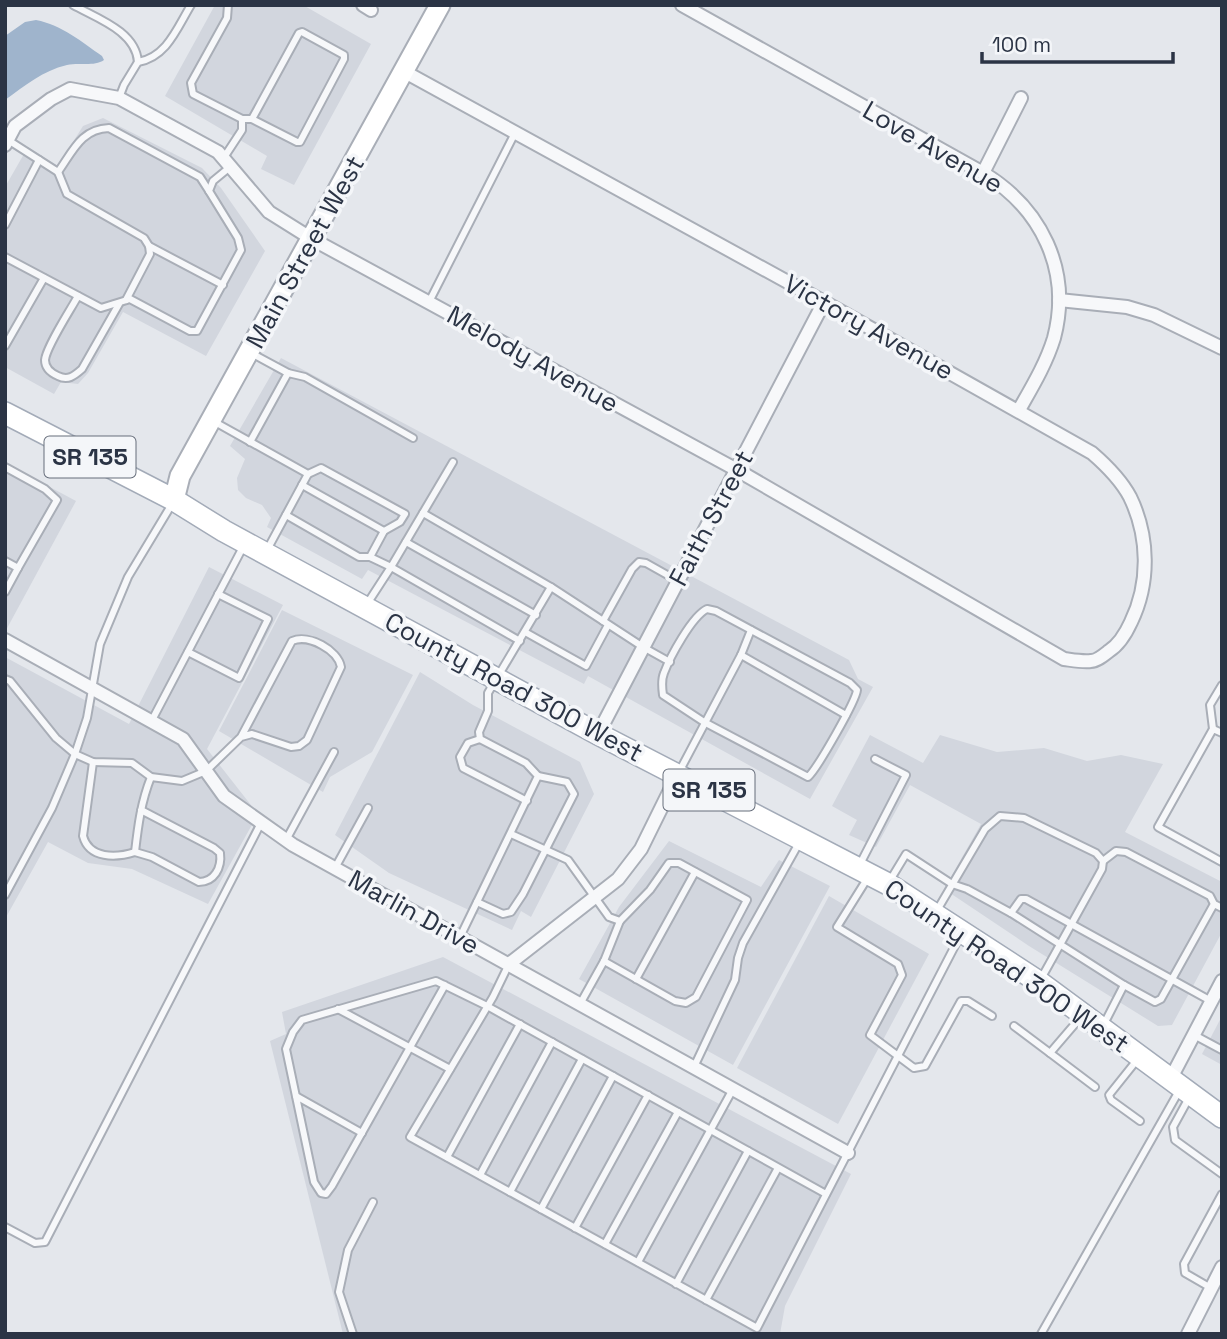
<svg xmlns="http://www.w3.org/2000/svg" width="1227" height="1339" viewBox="0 0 1227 1339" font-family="'Space Grotesk',sans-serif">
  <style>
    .built { fill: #d2d6de }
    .water { fill: #9fb4cc }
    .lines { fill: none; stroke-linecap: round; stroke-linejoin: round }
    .service-casing { stroke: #a9aeb7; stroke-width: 10 }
    .minor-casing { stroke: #a9aeb7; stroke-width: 16 }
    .secondary-casing { stroke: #a9aeb7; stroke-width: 23 }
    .primary-casing { stroke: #a3abb8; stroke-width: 24 }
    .service { stroke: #f7f8fa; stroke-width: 6 }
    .minor { stroke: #f7f8fa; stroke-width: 12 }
    .secondary { stroke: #fff; stroke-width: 19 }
    .primary { stroke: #fff; stroke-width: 21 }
    .labels { text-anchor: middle; stroke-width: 7; stroke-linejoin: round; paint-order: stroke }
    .shield { fill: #f4f6f9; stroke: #676e7b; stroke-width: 2 }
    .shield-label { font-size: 24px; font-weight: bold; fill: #2b3445 }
    .street-label { font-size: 26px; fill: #2b3445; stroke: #f4f6f9 }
  </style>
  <rect width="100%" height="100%" fill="#e4e7ec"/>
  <g class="built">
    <polygon points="215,5 303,5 371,44 294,185 261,169 267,156 165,96"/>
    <polygon points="103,118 202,168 221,188 265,251 206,356 123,312 88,373 78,384 61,382 54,394 5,367 5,187 28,147 58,166 83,126"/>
    <polygon points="281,358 849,660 858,679 873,687 810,799 588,676 584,684 368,570 362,579 267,527 271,518 262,505 246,498 238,490 237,478 245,459 230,446"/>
    <polygon points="5,463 76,501 5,632"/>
    <polygon points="209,567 283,605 207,749 258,814 208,904 132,869 88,863 48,842 5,919 5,657 129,724"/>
    <polygon points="282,610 413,675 372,752 330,777 323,792 219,731"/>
    <polygon points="420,672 473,705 580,762 594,794 531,917 521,911 512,930 389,873 335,835"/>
    <polygon points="870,735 923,763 940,735 997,752 1044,748 1087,761 1121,755 1163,764 1125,832 1222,882 1222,932 1172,1025 1158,1026 1029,946 944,889 981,824 910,785 876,847 849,835 857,820 832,806"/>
    <polygon points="669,841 761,887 779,860 830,886 733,1065 579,979 619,907"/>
    <polygon points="829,896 929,954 838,1124 737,1068"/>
    <polygon points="443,957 851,1174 785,1306 780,1334 343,1334 270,1041 286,1034 282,1012"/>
    <polygon points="1222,1016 1222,1065 1202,1054"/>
  </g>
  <path class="water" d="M36,20C62,25 82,42 102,56L104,60C94,67 79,62 67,65C42,71 26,85 5,100V36L25,22Z"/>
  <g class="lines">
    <g class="service-casing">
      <g id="service">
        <path d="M73,5C96,18 136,31 138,62"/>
        <path d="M119,98L124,85L138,62C167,57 177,28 191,5"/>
        <polyline points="242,119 252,119 297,142 300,142 344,59 344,55 302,32 299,33 252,119"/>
        <path d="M8,140L58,172C73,151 81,129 109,128L200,177L209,191"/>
        <polyline points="223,159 242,130 242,119 193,94 191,83 227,18 228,5"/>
        <polyline points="58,172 67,194 144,238 149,246 150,254 126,300"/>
        <polyline points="5,225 39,160"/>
        <polyline points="149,246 223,285"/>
        <polyline points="5,257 101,308 130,299 190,331 197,331 241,250 238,238 209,191 213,181 230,167"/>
        <path d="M78,296C71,309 46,347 45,360C45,368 51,373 58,376C68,381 74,376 82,369L119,304"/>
        <polyline points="429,302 515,133"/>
        <polyline points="5,346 44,278"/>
        <polyline points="288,373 305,377 413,438"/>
        <polyline points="213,421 308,474 267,550"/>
        <polyline points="250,442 288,373 251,353"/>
        <polyline points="453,462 391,567 520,641"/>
        <polyline points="5,467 45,489 57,500 18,568"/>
        <polyline points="308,474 321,468 405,514 400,522 384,531 370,557"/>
        <polyline points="302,485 384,531"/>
        <polyline points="423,513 551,587"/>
        <polyline points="286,515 359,557 370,557 391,567 367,604"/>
        <polyline points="406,542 536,615"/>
        <polyline points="5,561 18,568 5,592"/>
        <path d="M707,609L716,611L850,683L857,690C856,701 817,769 808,777L704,722L663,695C662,688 661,680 664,673C670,657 692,616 707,609Z"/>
        <polyline points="603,621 632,569 639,562 646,563 678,581"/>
        <polyline points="525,632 586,666 608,625"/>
        <polyline points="188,652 239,678 268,619 218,594"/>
        <polyline points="741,655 846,715"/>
        <path d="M5,679L10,681L56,738L75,754L93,762L132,763L151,777L182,781L206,771L241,737L252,734L291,747L299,746L307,740L341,667C338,650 309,634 292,641L241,737"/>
        <polyline points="151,722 243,547"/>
        <polyline points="1213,729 1210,705 1222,685"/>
        <polyline points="1222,733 1213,729 1158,827 1222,862"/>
        <polyline points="480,739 468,743 460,757 463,768 527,801"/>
        <path d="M93,762L83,836C89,859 116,858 135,852"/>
        <polyline points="679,772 741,655 751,630"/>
        <path d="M141,810L214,848L220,853C222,868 214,882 199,882L152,857L135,852C138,826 141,802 151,777"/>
        <polyline points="511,834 568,860 609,917 620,921 650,890 669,863 679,863 747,900 696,997 686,1003 675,1001 604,961"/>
        <polyline points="286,840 334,752"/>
        <polyline points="1103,861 1116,851 1126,852 1210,896 1214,904 1222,908"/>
        <polyline points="859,866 906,775 875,759"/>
        <polyline points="335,868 368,808"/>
        <polyline points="867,879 837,927 898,964 902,975 870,1035 914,1068 925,1066 961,1001 968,1001 992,1016"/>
        <polyline points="889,882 906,854 952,884 967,889 1011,913 1124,985 1155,1002 1161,999 1214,904"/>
        <polyline points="5,895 52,808 75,754 87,718 100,644 128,577 172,504"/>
        <polyline points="477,902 503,914 511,912 523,894 574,794 567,782 538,776"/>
        <polyline points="936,912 985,829 1000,816 1024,818 1096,853 1103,861 1102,869 1042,977"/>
        <polyline points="1011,913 1021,899 1026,899 1211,1001"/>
        <polyline points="460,937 538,776 526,763 480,739 479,732 488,711 488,693 551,587 643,647 670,662"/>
        <polyline points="509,964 493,997 410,1137 757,1328 960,936"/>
        <polyline points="636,979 695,872"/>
        <polyline points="445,985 332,1186 326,1194 321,1193 314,1182 286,1049 293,1032 302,1020 436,981 487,1006 826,1194"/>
        <polyline points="580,1004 604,961 620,921"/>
        <polyline points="338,1009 450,1069"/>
        <polyline points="1080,1018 1050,1053 1095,1087"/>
        <polyline points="1014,1026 1050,1053"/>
        <polyline points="1103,1026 1124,985"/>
        <polyline points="1194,1035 1222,1050"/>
        <polyline points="1137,1060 1109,1095 1111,1100 1140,1121"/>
        <polyline points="694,1067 735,980 738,958 743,943 799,843"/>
        <polyline points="296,1096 362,1133"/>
        <polyline points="1190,1096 1173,1127 1175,1140 1222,1174"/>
        <polyline points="447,1157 520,1024"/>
        <polyline points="480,1175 552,1042"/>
        <polyline points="510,1192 582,1059"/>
        <polyline points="541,1209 613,1076"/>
        <polyline points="5,1227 35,1243 45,1242 261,823"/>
        <polyline points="575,1228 648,1095"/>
        <polyline points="605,1244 678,1112"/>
        <polyline points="638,1262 733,1089"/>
        <polyline points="676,1284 748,1151"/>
        <polyline points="1211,1288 1185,1273 1184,1264 1222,1194"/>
        <polyline points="706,1300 778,1168"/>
        <polyline points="353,1334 339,1292 348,1250 373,1202"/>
        <polyline points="1041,1334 1179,1091"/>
      </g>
    </g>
    <g class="minor-casing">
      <g id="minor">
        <polyline points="363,5 371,10"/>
        <path d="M682,5L983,173C1041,208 1072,270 1054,338C1046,364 1032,387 1019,410"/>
        <path d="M5,145L15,126L51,99L70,89L119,98L218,152L269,212L312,239L737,470L1064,659C1072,660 1082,662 1091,661C1097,661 1104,655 1109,651C1120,644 1126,633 1131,622C1150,583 1149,536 1130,497C1121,480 1107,466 1092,453L824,302L405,72"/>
        <polyline points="983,173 1021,98"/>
        <polyline points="1059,300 1127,307 1154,315 1222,348"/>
        <polyline points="5,640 183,739 224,796 293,845 848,1153"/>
        <polyline points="598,734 824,302"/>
        <polyline points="509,964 618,879 641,849 678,774"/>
        <polyline points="1171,1078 1222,981"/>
        <polyline points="1188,1334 1222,1267"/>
      </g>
    </g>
    <g class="secondary-casing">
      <polyline id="secondary" points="174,500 180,476 440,5"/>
    </g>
    <g class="primary-casing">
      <polyline id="primary" points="5,413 174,500 224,531 598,734 888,884 1039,982 1222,1117"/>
    </g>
    <use href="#service" class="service"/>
    <use href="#minor" class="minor"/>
    <use href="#secondary" class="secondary"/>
    <use href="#primary" class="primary"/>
  </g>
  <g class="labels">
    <g class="shield">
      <rect x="44.5" y="436.5" width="91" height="41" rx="5"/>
      <rect x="663.5" y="769.5" width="91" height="41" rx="5"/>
    </g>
    <g class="shield-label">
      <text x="90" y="465">SR 135</text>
      <text x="709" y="798">SR 135</text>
    </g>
    <g class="street-label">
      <text transform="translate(933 147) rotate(30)" y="9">Love Avenue</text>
      <text transform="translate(305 252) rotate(-61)" y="9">Main Street West</text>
      <text transform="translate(869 327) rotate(29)" y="9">Victory Avenue</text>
      <text transform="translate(533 359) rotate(29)" y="9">Melody Avenue</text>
      <text transform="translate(711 518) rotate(-62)" y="9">Faith Street</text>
      <text transform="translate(514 687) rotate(28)" y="9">County Road 300 West</text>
      <text transform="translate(414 912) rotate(29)" y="9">Marlin Drive</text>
      <text transform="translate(1007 966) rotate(34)" y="9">County Road 300 West</text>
    </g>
  </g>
  <rect width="1227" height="1339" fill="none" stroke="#2b3445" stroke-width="14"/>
  <path d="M982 52v10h191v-10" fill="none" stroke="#2b3445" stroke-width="3.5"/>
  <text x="992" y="52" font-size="21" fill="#2b3445" stroke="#f4f6f9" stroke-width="5" paint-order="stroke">100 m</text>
</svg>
